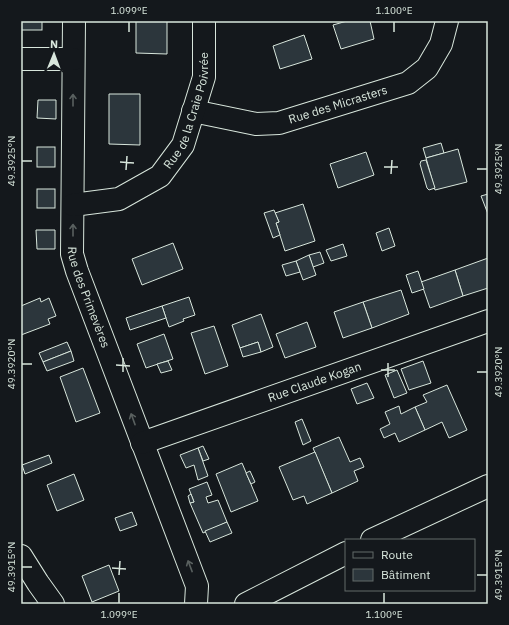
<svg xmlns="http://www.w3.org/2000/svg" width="509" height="625" viewBox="0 0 509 625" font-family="'IBM Plex Sans',sans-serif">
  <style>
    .building { fill: #2c363c; stroke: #d8e6dc }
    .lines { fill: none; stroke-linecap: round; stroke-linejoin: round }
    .minor-casing { stroke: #d8e6dc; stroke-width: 24 }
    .major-casing { stroke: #d8e6dc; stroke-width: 24 }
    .minor { stroke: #14181c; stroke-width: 22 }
    .major { stroke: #14181c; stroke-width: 22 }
    .oneway { stroke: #59605f }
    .ticks { fill: none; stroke: #d8e6dc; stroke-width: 1.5 }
    .labels { text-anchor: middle; stroke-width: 3; stroke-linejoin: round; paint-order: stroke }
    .street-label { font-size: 12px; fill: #d8e6dc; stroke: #14181c }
    .neatline { fill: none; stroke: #d8e6dc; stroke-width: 1.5 }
    .ticks-label { font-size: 10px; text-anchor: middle; fill: #d8e6dc }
  </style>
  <rect width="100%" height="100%" fill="#14181c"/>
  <g class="building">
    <rect x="21" y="21" width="21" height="9"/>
    <polygon points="136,21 167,21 167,54 136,53"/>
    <polygon points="347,21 370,21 374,39 341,49 333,25"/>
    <polygon points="304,35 312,59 280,69 273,46"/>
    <polygon points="109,94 140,94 140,145 109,144"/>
    <polygon points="38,100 56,100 56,119 37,118"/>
    <polygon points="441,143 444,153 426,158 423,148"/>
    <rect x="37" y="147" width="18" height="20"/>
    <polygon points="458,149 467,182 435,190 426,158"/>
    <polygon points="366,152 374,175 338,188 330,164"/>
    <polygon points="426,160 435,188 429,190 427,188 420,164 421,161"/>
    <rect x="37" y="189" width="18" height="19"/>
    <polygon points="488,194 488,214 481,196"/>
    <polygon points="303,204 315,241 285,251 276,223 279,222 275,213"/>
    <polygon points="274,210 279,222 276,223 280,235 273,238 264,213"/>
    <polygon points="389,228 395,246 382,251 376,233"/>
    <polygon points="36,230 55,230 55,249 37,249"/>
    <polygon points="173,243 183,269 142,285 132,259"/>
    <polygon points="343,244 347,256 331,261 326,250"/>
    <polygon points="320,252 324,263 313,267 309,255"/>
    <polygon points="309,255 316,275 303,280 296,261"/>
    <polygon points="488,258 488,288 463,296 455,270"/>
    <polygon points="296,261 300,272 286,276 282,265"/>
    <polygon points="455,270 463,296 430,308 421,282"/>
    <polygon points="418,271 424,289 412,293 406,275"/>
    <polygon points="401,290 409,314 372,328 363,302"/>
    <polygon points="189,297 195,315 183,319 184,321 169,327 162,306"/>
    <polygon points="40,298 41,302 49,298 56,316 48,319 50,324 21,335 21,306"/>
    <polygon points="363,302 372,328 343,338 334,312"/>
    <polygon points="162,306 166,318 130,330 126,318"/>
    <polygon points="261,314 273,347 261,352 258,342 240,348 232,325"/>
    <polygon points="307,322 316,347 285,358 276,334"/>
    <polygon points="214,326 228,366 205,374 191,333"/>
    <polygon points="164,334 173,359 146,368 137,344"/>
    <polygon points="67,342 71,351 43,362 39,353"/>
    <polygon points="258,342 261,352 243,357 240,348"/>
    <polygon points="71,351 74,361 47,371 43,362"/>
    <polygon points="168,361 172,370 161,373 157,364"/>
    <polygon points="423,361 431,383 409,390 401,369"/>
    <polygon points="83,368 100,413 76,422 60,377"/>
    <polygon points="397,370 407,393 394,398 385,375"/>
    <polygon points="367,383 374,398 357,404 351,389"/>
    <polygon points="447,385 467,430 449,438 442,422 425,430 415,407 427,402 423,395"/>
    <polygon points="399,406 401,414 415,407 425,430 399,442 395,433 384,438 380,429 390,424 385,412"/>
    <polygon points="302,419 311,441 303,445 295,422"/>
    <polygon points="339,437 350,462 360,458 364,467 354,471 358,481 332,493 313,448"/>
    <polygon points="203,446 209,459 203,461 198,448"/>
    <polygon points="198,448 208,476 198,480 194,465 186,468 180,455"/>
    <polygon points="315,452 332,493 307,504 304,496 293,500 279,467"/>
    <polygon points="49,455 52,463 25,474 22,465"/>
    <polygon points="242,463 258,501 231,512 216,474"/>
    <polygon points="250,471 255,482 251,484 246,473"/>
    <polygon points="74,474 84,500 57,511 47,485"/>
    <polygon points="207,482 212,495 206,497 208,503 218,500 227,522 203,533 190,503 194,502 189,489"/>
    <polygon points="191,494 194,502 190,503 188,496"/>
    <polygon points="132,512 137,525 120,531 115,518"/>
    <polygon points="227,522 232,533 210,542 205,531"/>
    <polygon points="109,565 119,591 92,602 82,576"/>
  </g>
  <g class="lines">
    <g class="minor-casing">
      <g id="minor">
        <path id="s1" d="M74,21L72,254L77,271L197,586L196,604"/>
        <polyline points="21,59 73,59"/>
        <path id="s2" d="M193,111L256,124L279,123L408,83L427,68L441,44L447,21"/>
        <path id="s3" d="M73,205L119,199L160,176L183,145L204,77V21"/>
        <path id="s4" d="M142,443L488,321"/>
        <polyline points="21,556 38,583 53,604"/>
      </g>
    </g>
    <g class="major-casing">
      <g id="major">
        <polyline points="372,540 488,486"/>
        <polyline points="246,604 346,553"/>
      </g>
    </g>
    <use href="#minor" class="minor"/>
    <use href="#major" class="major"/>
  </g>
  <defs><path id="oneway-shaft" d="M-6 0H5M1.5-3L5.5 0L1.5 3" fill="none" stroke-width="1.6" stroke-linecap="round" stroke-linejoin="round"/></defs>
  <g class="oneway">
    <use href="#oneway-shaft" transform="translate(73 100) rotate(-90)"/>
    <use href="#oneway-shaft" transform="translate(73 230) rotate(-90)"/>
    <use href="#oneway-shaft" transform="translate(133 419) rotate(-110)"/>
    <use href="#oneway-shaft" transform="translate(190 566) rotate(-111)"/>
  </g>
  <path class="ticks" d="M129,32V22M394,32V22M22,161H32M120,162L134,163M384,167H398M477,169H487M126,170L127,156M391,174L392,160M22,364H32M116,365L130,366M381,370H395M123,372V358M477,372H487M388,377V363M22,567H32M112,568L126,569M119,575L120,561M477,575H487M119,603V593M384,603V593"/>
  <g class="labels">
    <g class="street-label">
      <text dy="4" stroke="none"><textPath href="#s2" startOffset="149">Rue des Micrasters</textPath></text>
      <text dy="4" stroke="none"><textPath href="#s3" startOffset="166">Rue de la Craie Poivrée</textPath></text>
      <text dy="4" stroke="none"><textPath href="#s1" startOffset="279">Rue des Primevères</textPath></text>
      <text dy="4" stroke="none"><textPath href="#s4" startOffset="183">Rue Claude Kogan</textPath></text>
    </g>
  </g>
  <rect width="509" height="625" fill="none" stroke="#14181c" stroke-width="44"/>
  <rect x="345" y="539" width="130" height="52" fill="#14181c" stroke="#626a69"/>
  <rect x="353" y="552" width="20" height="6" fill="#14181c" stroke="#626a69"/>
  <text x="381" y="559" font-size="12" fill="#d8e6dc">Route</text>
  <rect x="353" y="569" width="20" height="12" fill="#2c363c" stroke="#626a69"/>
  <text x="381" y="579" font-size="12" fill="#d8e6dc">Bâtiment</text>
  <g transform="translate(54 54) rotate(1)" stroke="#14181c" stroke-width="3" paint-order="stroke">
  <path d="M0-3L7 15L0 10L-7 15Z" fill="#d8e6dc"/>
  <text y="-6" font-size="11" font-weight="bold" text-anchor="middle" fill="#d8e6dc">N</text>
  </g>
  <rect x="22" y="22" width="465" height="581" class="neatline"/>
  <g class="ticks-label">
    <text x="129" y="14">1.099°E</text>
    <text x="394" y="14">1.100°E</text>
    <text transform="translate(11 161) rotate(-90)" y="4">49.3925°N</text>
    <text transform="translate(498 169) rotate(-90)" y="4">49.3925°N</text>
    <text transform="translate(11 364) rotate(-90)" y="4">49.3920°N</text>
    <text transform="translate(498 372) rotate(-90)" y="4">49.3920°N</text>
    <text transform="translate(11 567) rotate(-90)" y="4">49.3915°N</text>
    <text transform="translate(498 575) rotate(-90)" y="4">49.3915°N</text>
    <text x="119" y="618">1.099°E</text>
    <text x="384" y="618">1.100°E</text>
  </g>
</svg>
